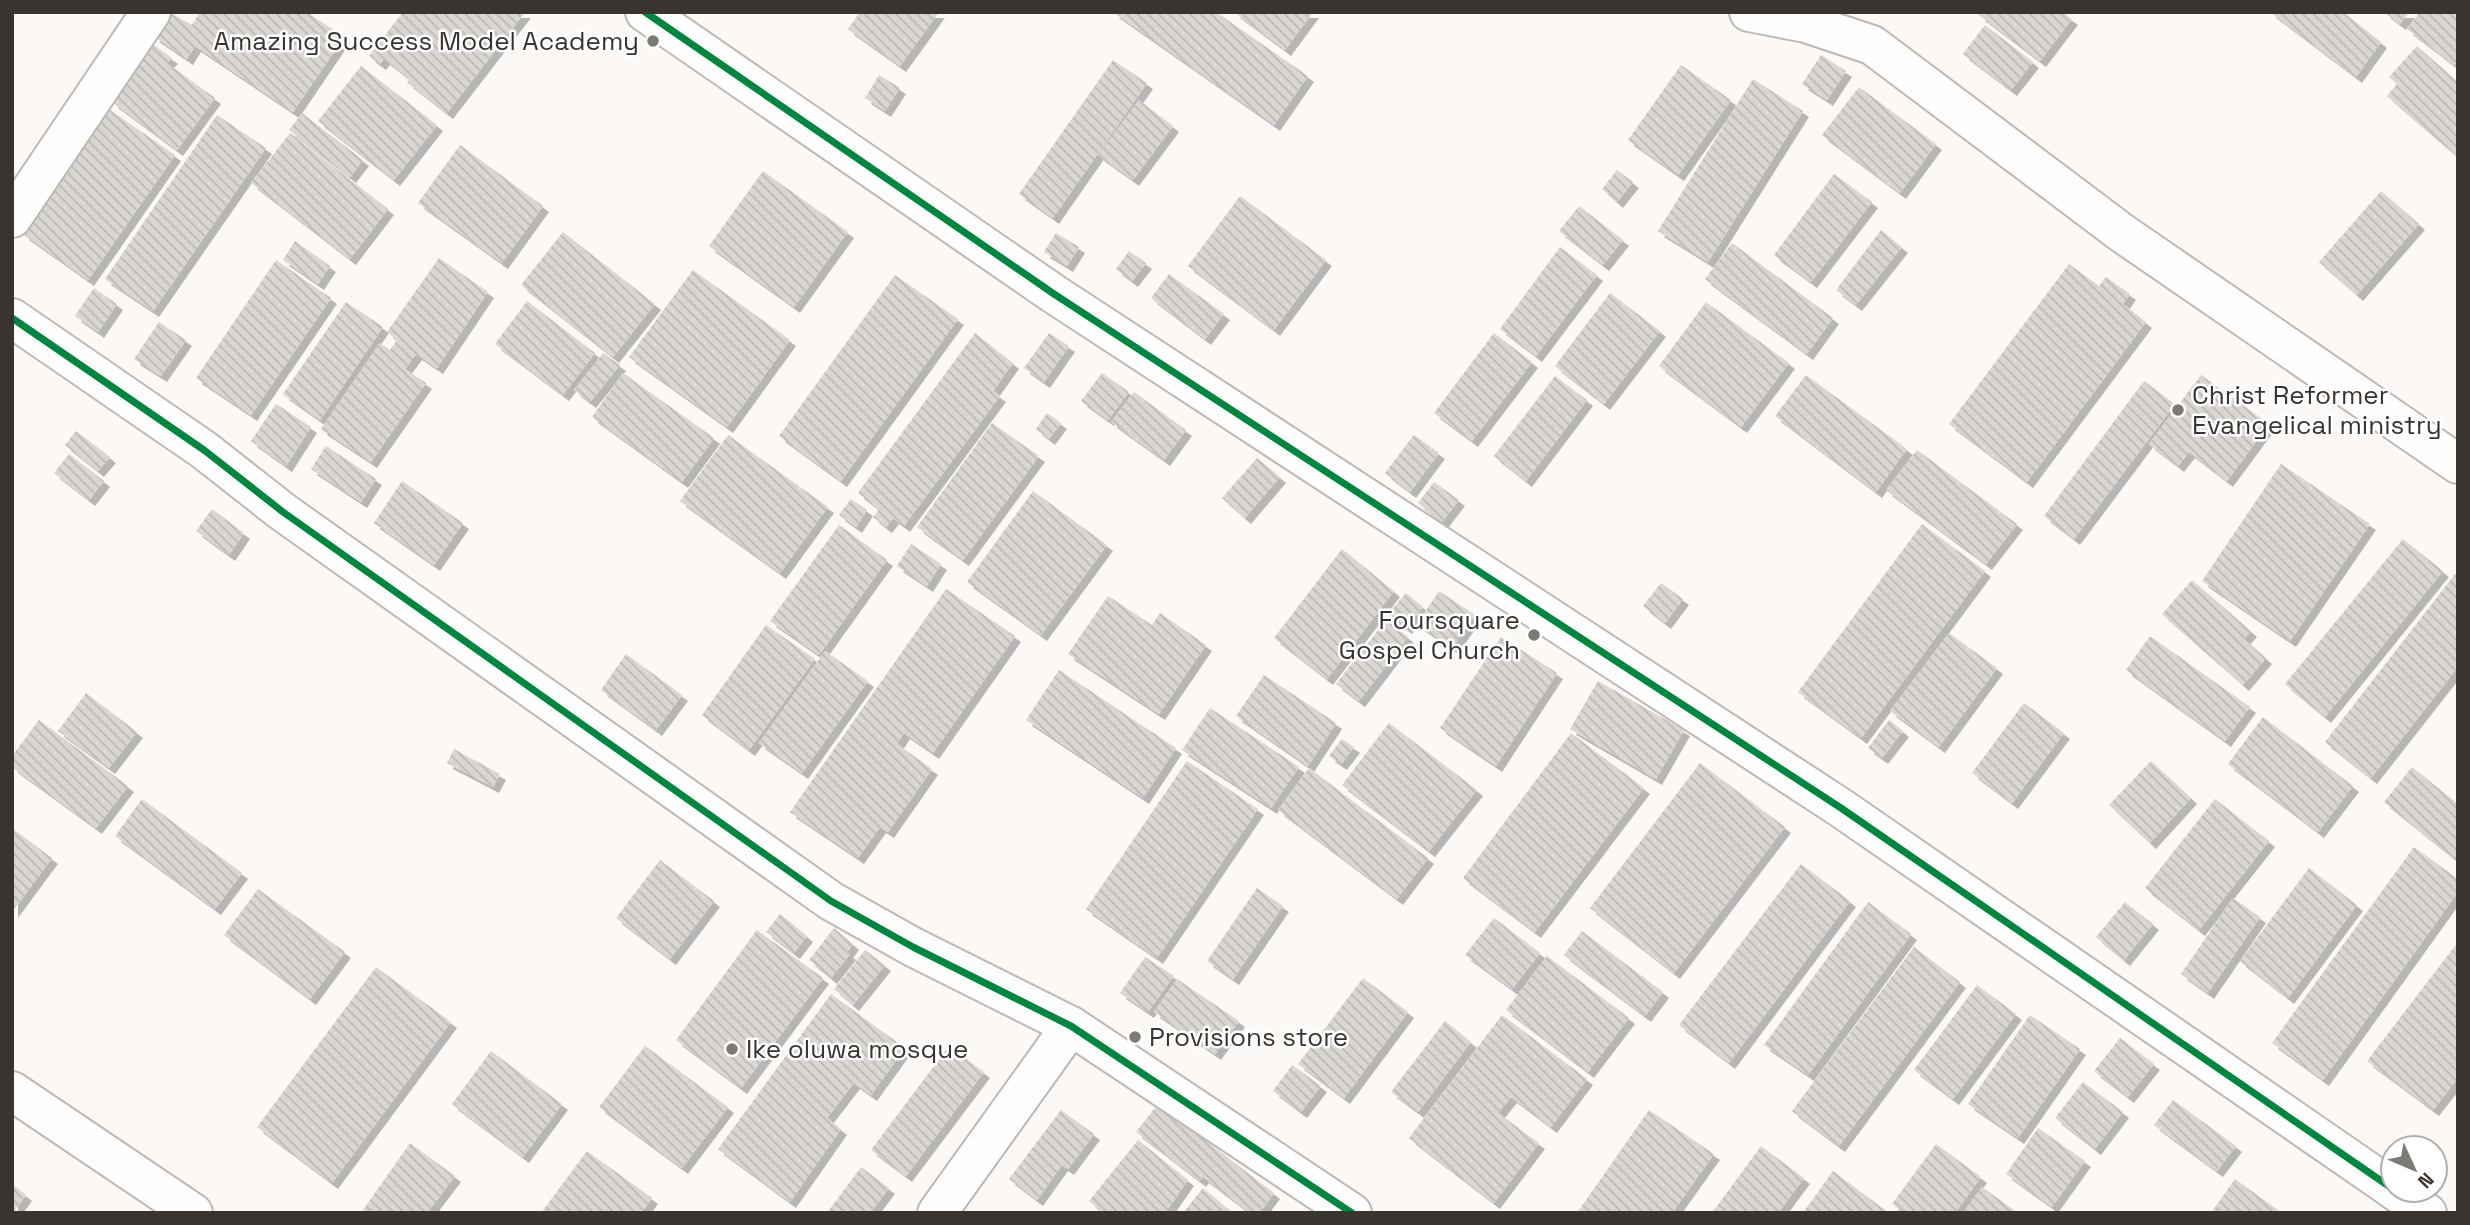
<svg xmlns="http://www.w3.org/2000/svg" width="2470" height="1225" viewBox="0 0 2470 1225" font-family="'Space Grotesk',sans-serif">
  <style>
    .building { fill: url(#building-back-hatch); filter: url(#shadow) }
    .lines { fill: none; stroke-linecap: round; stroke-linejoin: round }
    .minor-casing { stroke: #bcb8b5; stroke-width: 42 }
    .minor { stroke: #fefefe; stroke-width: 38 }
    .cycleway-casing { stroke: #fff; stroke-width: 11 }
    .cycleway { stroke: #00873e; stroke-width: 7 }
    .poi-dot { fill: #7d7975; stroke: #fff; stroke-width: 2.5 }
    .labels { text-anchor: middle; stroke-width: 5; stroke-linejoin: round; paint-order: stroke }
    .poi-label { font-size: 26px; fill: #39342f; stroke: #fff; text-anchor: start }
  </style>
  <defs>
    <pattern id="building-back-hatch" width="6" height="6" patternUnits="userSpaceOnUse" patternTransform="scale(1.75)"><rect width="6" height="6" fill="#dad6d2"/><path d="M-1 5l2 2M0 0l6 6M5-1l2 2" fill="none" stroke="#bcb8b5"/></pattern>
    <filter id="shadow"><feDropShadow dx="6" dy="6" stdDeviation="0" flood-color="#0004"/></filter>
  </defs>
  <rect width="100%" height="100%" fill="#fbf8f6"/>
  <g class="building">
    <polygon points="169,12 192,25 200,12 307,12 344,37 293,112 195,46 187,59 153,36"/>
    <polygon points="403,12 525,12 447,113 407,82 410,79 384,59 380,64 369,56"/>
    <polygon points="860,12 939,12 900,66 848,29"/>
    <polygon points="1113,12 1216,12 1308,76 1274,125"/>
    <polygon points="1234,12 1313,12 1285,50"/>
    <polygon points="1981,12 2062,12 2072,19 2040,61 1979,15"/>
    <polygon points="2270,12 2343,12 2381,42 2356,77"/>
    <polygon points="2384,12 2409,12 2400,24"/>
    <polygon points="2420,12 2458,12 2458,60 2454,65 2407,29"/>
    <polygon points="1985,25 2033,62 2011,90 1963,54"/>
    <polygon points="154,45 172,58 167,63 215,98 177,150 112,102"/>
    <polygon points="2417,46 2458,82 2458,157 2387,96 2397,84 2389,77"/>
    <polygon points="1821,55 1846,71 1827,100 1802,84"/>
    <polygon points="1113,60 1147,83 1053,218 1019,194"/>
    <polygon points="1681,65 1731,100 1678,175 1628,140"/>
    <polygon points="361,66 437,125 394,180 318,121"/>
    <polygon points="879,75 900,88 885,111 865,98"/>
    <polygon points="1753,79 1803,111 1708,262 1658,231"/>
    <polygon points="1859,87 1936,144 1900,193 1822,135"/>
    <polygon points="1139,100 1173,126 1133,180 1098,155"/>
    <polygon points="110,110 175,155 88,280 23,234"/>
    <polygon points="302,113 363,160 350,177 289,130"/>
    <polygon points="217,115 266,148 153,311 105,279"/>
    <polygon points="290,133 388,209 350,259 251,183"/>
    <polygon points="460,145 543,206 502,263 418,203"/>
    <polygon points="1617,170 1633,182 1617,202 1602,189"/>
    <polygon points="763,171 848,232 794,307 709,246"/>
    <polygon points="1834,174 1872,202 1811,282 1774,255"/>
    <polygon points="2381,191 2419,224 2357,295 2319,262"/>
    <polygon points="1240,196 1326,260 1274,330 1188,266"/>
    <polygon points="1579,206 1623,240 1603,265 1559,231"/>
    <polygon points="1881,230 1902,247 1856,305 1836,290"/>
    <polygon points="563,232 655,304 613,357 521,285"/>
    <polygon points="1056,233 1079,247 1067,266 1044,252"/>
    <polygon points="295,241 330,266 318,284 283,260"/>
    <polygon points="1732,243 1833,318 1807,354 1705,279"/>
    <polygon points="1560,247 1597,275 1536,356 1500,329"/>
    <polygon points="1129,251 1146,263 1132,281 1116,269"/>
    <polygon points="439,258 488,292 437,368 416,354 405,369 426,383 371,462 321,429 380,343 390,350 397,340 387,332"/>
    <polygon points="276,260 331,298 251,415 196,378"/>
    <polygon points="2069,264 2099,286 2106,277 2130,294 2123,304 2146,322 2027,482 1949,424"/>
    <polygon points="693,270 790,340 727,427 629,357"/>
    <polygon points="1169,274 1224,314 1205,339 1151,298"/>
    <polygon points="895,275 958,319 841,481 779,436"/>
    <polygon points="94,288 117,304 98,332 75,316"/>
    <polygon points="1610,293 1660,331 1604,404 1555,366"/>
    <polygon points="527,301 595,353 563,395 495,344"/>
    <polygon points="346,302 383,327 320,420 283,394"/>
    <polygon points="1706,302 1789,363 1741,427 1659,366"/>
    <polygon points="159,322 186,340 161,376 134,359"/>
    <polygon points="975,333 1013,363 993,391 1000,396 904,526 893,518 886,527 873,517 879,509 858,493"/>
    <polygon points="1049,333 1069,346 1044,382 1024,368"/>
    <polygon points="1494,333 1532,362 1472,441 1434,413"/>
    <polygon points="603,353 620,365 590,402 574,390"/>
    <polygon points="623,373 714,438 682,482 592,417"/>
    <polygon points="1102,373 1129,392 1108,420 1081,401"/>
    <polygon points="1806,375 1907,449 1876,492 1775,416"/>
    <polygon points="2201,375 2269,424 2227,481 2189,452 2178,466 2149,444"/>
    <polygon points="1555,376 1587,400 1526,481 1494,456"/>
    <polygon points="2144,381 2175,404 2074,539 2044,516"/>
    <polygon points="1134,392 1186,430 1164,460 1111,422"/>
    <polygon points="276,404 311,427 286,466 251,441"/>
    <polygon points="1047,413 1061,423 1049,439 1036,429"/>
    <polygon points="992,423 1039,456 963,560 917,527"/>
    <polygon points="76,431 110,457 98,471 65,445"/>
    <polygon points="728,435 828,507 780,573 680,501"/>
    <polygon points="1414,435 1439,453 1410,492 1385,473"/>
    <polygon points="326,446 376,479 361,502 311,469"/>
    <polygon points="1917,450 2017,524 1986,564 1886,490"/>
    <polygon points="69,454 104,481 89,500 54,473"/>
    <polygon points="1257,458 1280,477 1245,518 1222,498"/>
    <polygon points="2281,464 2370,524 2290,641 2202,581"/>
    <polygon points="402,481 463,523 434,565 374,523"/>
    <polygon points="1434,482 1459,500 1442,522 1418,503"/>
    <polygon points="1033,491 1107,545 1041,635 967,582"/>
    <polygon points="851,499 867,510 856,527 839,515"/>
    <polygon points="212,509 244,533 229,555 196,531"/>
    <polygon points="1922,524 1985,571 1861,738 1798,692"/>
    <polygon points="839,525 887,560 819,655 770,621"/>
    <polygon points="2403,539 2443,571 2325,717 2285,684"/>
    <polygon points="911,544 941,564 927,586 897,566"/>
    <polygon points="1342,549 1394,591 1327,679 1274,638"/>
    <polygon points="2455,574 2458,577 2458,667 2371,778 2325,742"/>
    <polygon points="2192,580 2251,631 2244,639 2266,658 2243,685 2162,614"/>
    <polygon points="1661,583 1683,599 1665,623 1643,606"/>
    <polygon points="946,589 1015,636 933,753 904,733 897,744 932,769 888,832 880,827 858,858 790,812"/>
    <polygon points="1439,591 1475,615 1452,648 1417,624"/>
    <polygon points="1406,593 1423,607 1406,628 1388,614"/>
    <polygon points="1108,596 1152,625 1160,613 1206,645 1159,714 1068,654"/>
    <polygon points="1386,620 1408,637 1359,701 1336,684"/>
    <polygon points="766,625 815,659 749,750 702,715"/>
    <polygon points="1949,633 1997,668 1939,747 1890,711"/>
    <polygon points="2150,636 2250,707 2225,741 2126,670"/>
    <polygon points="1501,637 1557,673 1496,766 1440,728"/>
    <polygon points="825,651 868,681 802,773 759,743"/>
    <polygon points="626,654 682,695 656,730 601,690"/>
    <polygon points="1059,670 1176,748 1143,798 1026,720"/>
    <polygon points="1264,675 1336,723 1308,766 1236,716"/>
    <polygon points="1598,681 1684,730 1656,779 1570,729"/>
    <polygon points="86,693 137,732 109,768 58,731"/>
    <polygon points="2024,703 2064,733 2012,803 1972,773"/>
    <polygon points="1210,708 1299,767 1271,808 1182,750"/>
    <polygon points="2263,717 2353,786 2318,832 2228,764"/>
    <polygon points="39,720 128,786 96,828 12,767 12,756"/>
    <polygon points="1889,720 1903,731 1882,758 1868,748"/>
    <polygon points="1389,723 1477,790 1429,851 1342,785"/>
    <polygon points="1571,733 1644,788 1535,932 1463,878"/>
    <polygon points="1342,739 1354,747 1341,764 1329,756"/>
    <polygon points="454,749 500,774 493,787 447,763"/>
    <polygon points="1187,761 1258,809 1157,958 1086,909"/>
    <polygon points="2151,761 2191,798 2150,843 2109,805"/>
    <polygon points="1700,763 1785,827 1674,973 1590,908"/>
    <polygon points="2412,767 2458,804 2458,852 2454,858 2384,802"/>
    <polygon points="1309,768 1428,858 1397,899 1278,810"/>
    <polygon points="142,799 242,873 215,909 115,836"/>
    <polygon points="2215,799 2269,841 2199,930 2145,888"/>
    <polygon points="12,828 52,858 12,912"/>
    <polygon points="2414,847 2458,879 2458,892 2323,1080 2272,1043"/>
    <polygon points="660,860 714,901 670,959 616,918"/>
    <polygon points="1801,864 1850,901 1729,1063 1679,1025"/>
    <polygon points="2309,868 2357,905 2288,998 2240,961"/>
    <polygon points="1257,888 1283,906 1233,979 1207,961"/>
    <polygon points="258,889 345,952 310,999 224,935"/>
    <polygon points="2233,898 2260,917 2208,993 2181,974"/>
    <polygon points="1868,902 1911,934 1808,1075 1764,1045"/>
    <polygon points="2125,902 2153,924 2124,960 2096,937"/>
    <polygon points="780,914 807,936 794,953 766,932"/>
    <polygon points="1494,918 1540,953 1512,989 1465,955"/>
    <polygon points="834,928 853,944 847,952 850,954 831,978 809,960"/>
    <polygon points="757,930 823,978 741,1088 676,1040"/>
    <polygon points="1582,931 1663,992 1645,1016 1564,955"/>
    <polygon points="2458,942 2458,1078 2433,1110 2367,1061"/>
    <polygon points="1914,947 1960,982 1839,1146 1792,1111"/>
    <polygon points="865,950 885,965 853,1005 834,989"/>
    <polygon points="1547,956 1629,1018 1588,1072 1506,1010"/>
    <polygon points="1145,957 1174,976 1148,1012 1120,993"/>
    <polygon points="376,967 451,1022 332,1183 257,1127"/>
    <polygon points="1363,978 1408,1012 1344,1098 1298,1064"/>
    <polygon points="1177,979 1239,1021 1215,1054 1154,1012"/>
    <polygon points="1977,985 2016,1014 1953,1099 1914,1070"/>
    <polygon points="831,994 905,1048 871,1095 854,1083 827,1118 841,1129 790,1202 718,1149"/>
    <polygon points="1502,1015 1587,1079 1551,1127 1511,1097 1498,1113 1539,1143 1494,1203 1409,1138"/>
    <polygon points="2030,1015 2080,1049 2018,1138 1968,1104"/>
    <polygon points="1445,1021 1471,1042 1418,1112 1391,1092"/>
    <polygon points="2120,1038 2154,1064 2128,1097 2094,1071"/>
    <polygon points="645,1046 728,1107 682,1168 599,1107"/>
    <polygon points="949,1046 984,1072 906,1176 871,1150"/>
    <polygon points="491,1051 562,1104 523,1157 452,1104"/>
    <polygon points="1292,1065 1321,1086 1301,1112 1273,1091"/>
    <polygon points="2083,1082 2123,1112 2095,1149 2055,1118"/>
    <polygon points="2173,1100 2236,1146 2217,1171 2154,1125"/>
    <polygon points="1158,1104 1274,1193 1259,1213 1250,1213 1203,1177 1200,1181 1136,1132"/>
    <polygon points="1061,1110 1094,1134 1068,1169 1062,1165 1037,1200 1009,1179"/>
    <polygon points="1649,1110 1714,1154 1672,1213 1577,1213"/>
    <polygon points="2038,1128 2085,1161 2052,1207 2006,1174"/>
    <polygon points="1138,1140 1188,1180 1165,1213 1104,1213 1089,1201"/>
    <polygon points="410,1143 455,1176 427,1213 361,1213"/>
    <polygon points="1936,1144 1981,1177 1955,1213 1905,1213 1892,1204"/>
    <polygon points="1761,1146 1804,1178 1778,1213 1712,1213"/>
    <polygon points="587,1151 652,1198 641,1213 541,1213"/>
    <polygon points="861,1167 889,1188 870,1213 827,1213"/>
    <polygon points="1833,1171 1889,1213 1803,1213"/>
    <polygon points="2235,1179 2282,1213 2211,1213"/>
    <polygon points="12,1184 26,1195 13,1213 12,1213"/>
    <polygon points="1982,1187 2018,1213 1963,1213"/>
    <polygon points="1203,1188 1233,1213 1183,1213"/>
  </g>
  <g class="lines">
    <g class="minor-casing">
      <g id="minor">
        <polyline points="645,12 1054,294 1841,808 2393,1189"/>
        <polyline points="1749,12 1806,23 1872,45 2122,233 2458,464"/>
        <polyline points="12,218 151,12"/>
        <polyline points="12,318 204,450 283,512 831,901 913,947 1071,1026 1352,1213"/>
        <polyline points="12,1091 193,1213"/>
        <polyline points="2394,1190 2427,1213"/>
        <polyline points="937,1213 1071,1026"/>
      </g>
    </g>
    <use href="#minor" class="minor"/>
    <g class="cycleway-casing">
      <g id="cycleway">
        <polyline points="645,12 1054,294 1841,808 2393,1189"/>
        <polyline points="12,318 204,450 283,512 831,901 913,947 1071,1026 1352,1213"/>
      </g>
    </g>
    <use href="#cycleway" class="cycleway"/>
  </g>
  <g class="poi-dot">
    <circle cx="653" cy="41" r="7"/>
    <circle cx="2178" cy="410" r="7"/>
    <circle cx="1534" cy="635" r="7"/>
    <circle cx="1135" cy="1037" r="7"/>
    <circle cx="732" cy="1049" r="7"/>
  </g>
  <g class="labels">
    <g class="poi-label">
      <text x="639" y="50" text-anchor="end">Amazing Success Model Academy</text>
      <text x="2192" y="404">Christ Reformer<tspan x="2192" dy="30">Evangelical ministry</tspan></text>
      <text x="1520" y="629" text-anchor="end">Foursquare<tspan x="1520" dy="30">Gospel Church</tspan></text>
      <text x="1149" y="1046">Provisions store</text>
      <text x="746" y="1058">Ike oluwa mosque</text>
    </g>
  </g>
  <rect width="2470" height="1225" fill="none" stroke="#39342f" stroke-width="28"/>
  <g transform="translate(2414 1169) rotate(134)"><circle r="33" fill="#ffffff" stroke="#b0aeac" stroke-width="2"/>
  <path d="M0-5L12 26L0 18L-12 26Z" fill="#7d7975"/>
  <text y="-10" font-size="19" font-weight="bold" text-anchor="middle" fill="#39342f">N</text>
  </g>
</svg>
